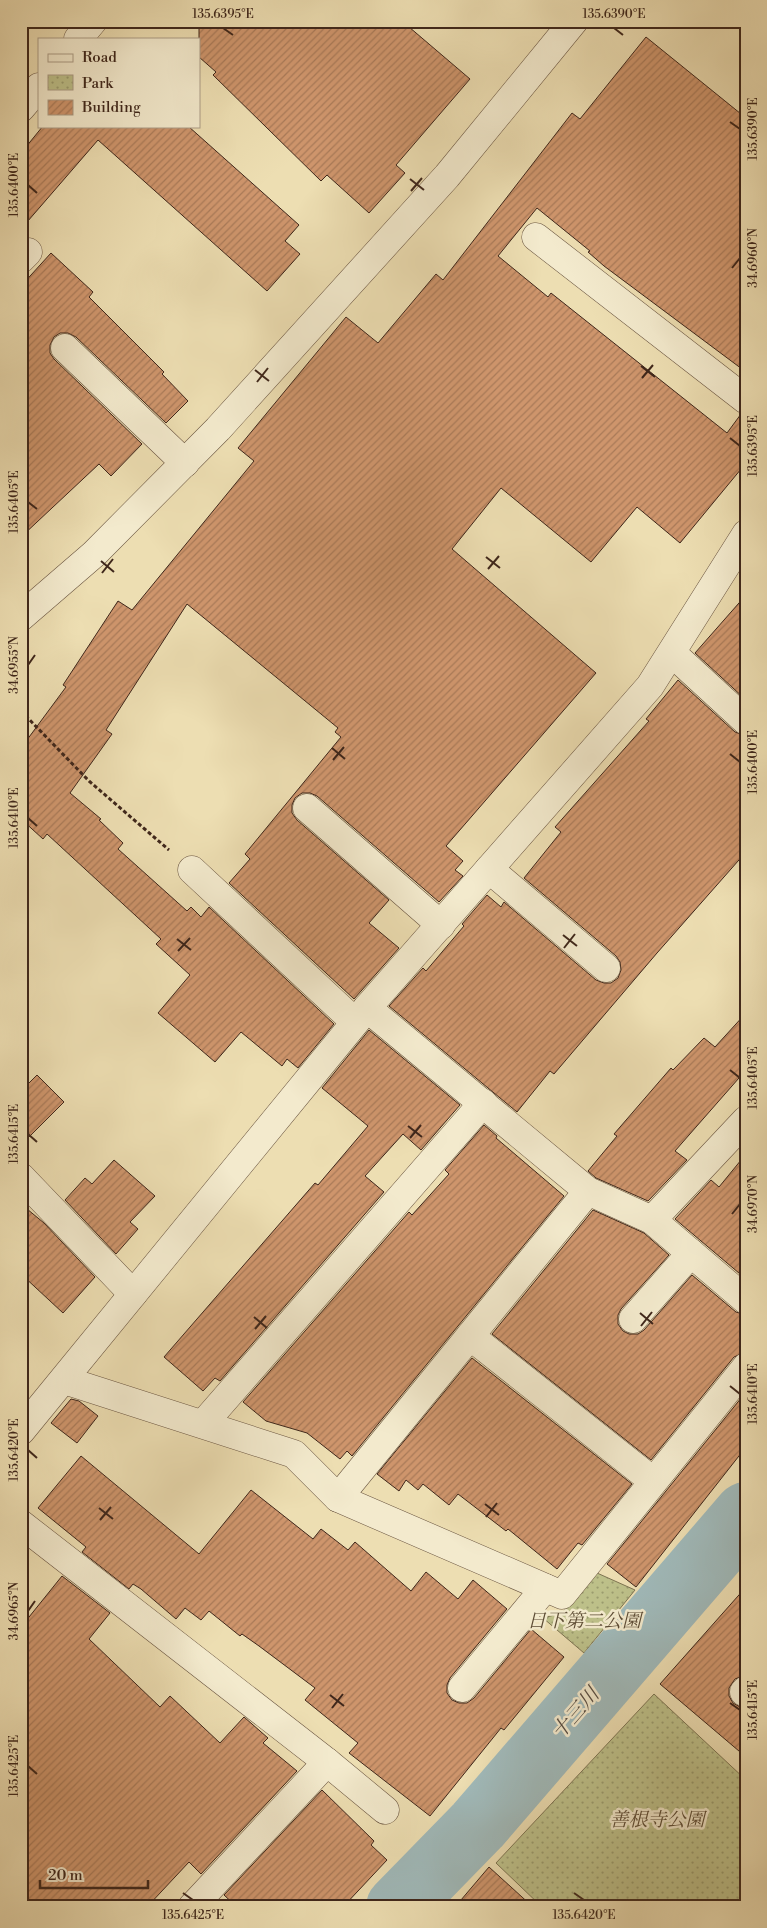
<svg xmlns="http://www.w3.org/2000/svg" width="767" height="1928" viewBox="0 0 767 1928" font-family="'Libre Bodoni','Noto Serif JP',serif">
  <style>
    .park { fill: url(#park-dots); stroke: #7e7452 }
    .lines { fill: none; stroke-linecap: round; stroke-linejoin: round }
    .river { stroke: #a0b9b9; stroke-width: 64 }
    .building { fill: url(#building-hatch); stroke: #3f271b }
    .minor-casing { stroke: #6a5541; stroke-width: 29 }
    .path { stroke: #3f271b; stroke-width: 3; stroke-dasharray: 4 2.5; stroke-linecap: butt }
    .minor { stroke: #f3eacd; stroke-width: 28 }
    .ticks { fill: none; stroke: #3f271b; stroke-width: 2 }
    .labels { text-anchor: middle; stroke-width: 5; stroke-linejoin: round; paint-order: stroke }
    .park-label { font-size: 19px; font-style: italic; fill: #5e4d36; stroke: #f3eacd }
    .water-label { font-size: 20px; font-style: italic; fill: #574c42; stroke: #f3eacd }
    .neatline { fill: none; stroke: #3f271b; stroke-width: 2 }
    .ticks-label { font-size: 12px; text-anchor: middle; fill: #3f271b }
  </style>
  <defs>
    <pattern id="park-dots" width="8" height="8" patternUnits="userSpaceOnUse" patternTransform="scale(1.25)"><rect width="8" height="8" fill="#bdc089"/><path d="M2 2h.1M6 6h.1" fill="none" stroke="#9b9c6f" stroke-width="1.8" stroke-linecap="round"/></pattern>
    <pattern id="building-hatch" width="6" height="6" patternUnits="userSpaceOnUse" patternTransform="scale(1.25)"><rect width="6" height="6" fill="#ce956c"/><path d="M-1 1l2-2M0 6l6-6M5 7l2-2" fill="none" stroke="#a97a58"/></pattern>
  </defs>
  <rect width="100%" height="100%" fill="#eddeb2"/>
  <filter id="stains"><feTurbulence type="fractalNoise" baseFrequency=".004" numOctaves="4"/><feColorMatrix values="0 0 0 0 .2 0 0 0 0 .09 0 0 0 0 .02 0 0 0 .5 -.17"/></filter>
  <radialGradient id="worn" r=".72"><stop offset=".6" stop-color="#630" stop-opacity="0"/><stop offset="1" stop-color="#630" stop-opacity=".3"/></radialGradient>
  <g class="park">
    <polygon points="597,1573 635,1590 584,1653 543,1618 562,1613"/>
    <polygon points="654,1694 746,1780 746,1907 542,1907 496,1863"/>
  </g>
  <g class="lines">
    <polyline class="river" points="398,1907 478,1825 746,1514"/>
  </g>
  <g class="building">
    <polygon points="199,21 402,21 470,79 396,165 405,173 369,213 327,175 321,181 213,75 216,72 199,57"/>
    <polygon points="646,37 746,118 746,372 604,266 588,252 590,251 537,208 498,256 548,297 551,293 727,433 741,414 746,415 746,463 680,543 637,507 591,562 501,488 452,549 596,673 446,846 463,861 455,870 463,876 439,902 317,796 310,793 302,793 295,798 292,805 292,813 297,820 389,900 369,923 399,948 354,999 229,883 250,859 245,854 341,737 335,732 338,728 187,604 106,730 112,734 70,793 101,819 99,820 123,843 118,849 187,911 191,907 201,917 209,907 334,1024 298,1068 287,1059 282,1066 241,1032 215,1062 158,1013 190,975 156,944 161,939 47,834 43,839 21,819 21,748 66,687 63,685 118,601 132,610 254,461 238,448 346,317 378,343 436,274 443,280 572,113 580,119"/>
    <polygon points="43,126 188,126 299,225 285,241 300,254 267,291 98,140 21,229 21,153"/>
    <polygon points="51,253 93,292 89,297 164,372 162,374 188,401 166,423 76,337 68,333 60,333 54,337 50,345 50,353 54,359 142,444 111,476 99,464 21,537 21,286"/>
    <polygon points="746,595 746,700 695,653"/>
    <polygon points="678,680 735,732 746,736 746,852 657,953 554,1074 550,1071 517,1112 389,1006 423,968 426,971 464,926 462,924 487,895 501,907 504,902 596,980 604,983 611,983 618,978 621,970 620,962 616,956 524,878 561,832 555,827 649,721 646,719"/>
    <polygon points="746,1013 746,1070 675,1151 687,1160 648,1201 596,1178 588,1171 617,1136 614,1134 671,1068 673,1070 704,1038 715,1047"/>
    <polygon points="369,1030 460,1105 421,1150 403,1134 365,1176 384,1192 220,1381 215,1378 203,1391 164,1357 315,1183 318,1185 368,1126 322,1088"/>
    <polygon points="37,1075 64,1102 21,1145 21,1091"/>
    <polygon points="484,1125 497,1136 496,1138 564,1196 352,1456 347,1451 340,1459 307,1433 266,1421 243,1402 409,1212 412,1215 449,1174 445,1170"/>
    <polygon points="746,1154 746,1279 675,1219 711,1180 719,1187"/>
    <polygon points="114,1160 155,1196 130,1222 138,1229 116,1254 65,1200 85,1178 92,1184"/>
    <polygon points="21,1204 44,1223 95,1277 63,1313 21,1274"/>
    <polygon points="593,1210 644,1233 669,1255 621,1309 618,1315 618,1324 623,1331 629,1334 638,1334 644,1330 692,1275 736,1312 746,1315 746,1352 734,1357 651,1460 492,1334"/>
    <polygon points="472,1358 632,1484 582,1545 578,1543 557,1569 508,1529 506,1531 458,1494 449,1505 423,1484 418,1490 406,1480 399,1491 377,1474"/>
    <polygon points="746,1392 746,1447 636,1587 607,1564"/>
    <polygon points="71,1399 79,1401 98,1416 77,1443 51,1423"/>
    <polygon points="81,1456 199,1554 251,1490 313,1539 321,1529 348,1550 355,1542 411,1591 426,1572 458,1599 473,1580 507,1609 450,1678 447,1685 447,1693 452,1700 459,1703 467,1703 474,1698 531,1629 564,1657 504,1730 501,1728 430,1816 349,1753 358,1743 305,1700 315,1688 259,1646 242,1634 240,1636 209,1611 201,1620 185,1608 176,1619 141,1589 133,1584 129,1589 82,1552 86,1547 38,1508"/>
    <polygon points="62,1576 110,1613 89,1639 160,1707 170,1696 220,1743 244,1717 268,1738 263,1743 297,1771 201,1874 189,1862 147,1907 21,1907 21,1627"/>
    <polygon points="746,1587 746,1675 735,1679 729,1688 729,1696 733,1703 740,1707 746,1707 746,1757 660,1684"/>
    <polygon points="322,1790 374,1841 371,1845 387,1860 343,1907 237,1907 224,1895"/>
    <polygon points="489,1867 533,1907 455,1907"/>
  </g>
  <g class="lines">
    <g class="minor-casing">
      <g id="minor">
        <polyline points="78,39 93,21"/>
        <polyline points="21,108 39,87"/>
        <polyline points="536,237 746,400"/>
        <polyline points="21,259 28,252"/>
        <polyline points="65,348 185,463"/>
        <polyline points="21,617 94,554 218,429 447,176 574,21"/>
        <polyline points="672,653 746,721"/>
        <polyline points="307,808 441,925"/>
        <polyline points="489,869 606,968"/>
        <polyline points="192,870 355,1022"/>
        <polyline points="367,1008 588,1191 652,1220 746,1300"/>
        <polyline points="21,1177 133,1294"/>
        <polyline points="652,1220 746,1120"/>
        <polyline points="633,1319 691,1253"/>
        <polyline points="470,1336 653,1481"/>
        <polyline points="64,1380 294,1454 338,1498 562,1595 746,1367"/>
        <polyline points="203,1424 483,1103"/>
        <polyline points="21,1431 367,1008 650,686 746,534"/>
        <polyline points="338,1498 588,1191"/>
        <polyline points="21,1524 327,1762 385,1810"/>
        <polyline points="462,1688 545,1588"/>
        <polyline points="744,1692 746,1690"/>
        <polyline points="192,1907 327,1762"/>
      </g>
    </g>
    <polyline class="path" points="21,711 89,781 169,850"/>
    <use href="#minor" class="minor"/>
  </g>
  <path class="ticks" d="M223,28L233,35M614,28L623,35M730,122L740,129M410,179L424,190M28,185L37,193M411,191L422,178M732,268L740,258M641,366L655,377M255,370L269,381M642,378L653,365M257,382L268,368M730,438L740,446M28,502L37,509M486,557L500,568M101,561L114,572M488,569L499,556M102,573L113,559M28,665L35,655M332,748L345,759M730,754L740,762M333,760L344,747M28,818L37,826M563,935L577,946M177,939L191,950M564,948L575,934M178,951L190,938M730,1070L740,1078M408,1126L422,1137M28,1134L37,1142M410,1138L421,1125M732,1214L740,1204M640,1313L653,1324M254,1317L267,1328M641,1326L652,1312M255,1329L266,1316M730,1386L740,1394M28,1450L37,1458M485,1504L499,1515M99,1508L113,1519M486,1517L497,1503M100,1520L111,1507M28,1611L35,1601M330,1695L344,1706M730,1703L740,1710M332,1708L343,1694M28,1766L37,1774M183,1893L193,1900M574,1893L584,1900"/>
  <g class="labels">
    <g class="park-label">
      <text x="584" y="1627">日下第二公園</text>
      <text x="657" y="1826">善根寺公園</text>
    </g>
    <g class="water-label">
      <text transform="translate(575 1713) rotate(-49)" y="7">十三川</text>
    </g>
  </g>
  <rect width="767" height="1928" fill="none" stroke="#eddeb2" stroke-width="55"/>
  <rect x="38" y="38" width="162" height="90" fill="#f3eacd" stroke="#ab9c86"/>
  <rect x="48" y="54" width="25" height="8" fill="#f3eacd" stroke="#ab9c86"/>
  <text x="82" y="62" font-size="15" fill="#3f271b">Road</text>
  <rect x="48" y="75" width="25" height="15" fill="url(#park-dots)" stroke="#ab9c86"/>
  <text x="82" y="88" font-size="15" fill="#3f271b">Park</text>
  <rect x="48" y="100" width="25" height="15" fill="url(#building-hatch)" stroke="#ab9c86"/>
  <text x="82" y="112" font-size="15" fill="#3f271b">Building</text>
  <path d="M40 1880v8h108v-8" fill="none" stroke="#3f271b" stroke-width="2.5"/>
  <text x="48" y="1880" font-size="15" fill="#3f271b" stroke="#f3eacd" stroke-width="4" paint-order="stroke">20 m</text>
  <rect x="28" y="28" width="712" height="1872" class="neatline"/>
  <g class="ticks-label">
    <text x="223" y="18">135.6395°E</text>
    <text x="614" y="18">135.6390°E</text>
    <text transform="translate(753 129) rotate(-90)" y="4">135.6390°E</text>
    <text transform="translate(14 185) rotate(-90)" y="4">135.6400°E</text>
    <text transform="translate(753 258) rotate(-90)" y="4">34.6960°N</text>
    <text transform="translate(753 446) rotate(-90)" y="4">135.6395°E</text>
    <text transform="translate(14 502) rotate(-90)" y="4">135.6405°E</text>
    <text transform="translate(14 665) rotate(-90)" y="4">34.6955°N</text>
    <text transform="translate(753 762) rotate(-90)" y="4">135.6400°E</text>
    <text transform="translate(14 818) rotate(-90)" y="4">135.6410°E</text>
    <text transform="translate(753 1078) rotate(-90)" y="4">135.6405°E</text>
    <text transform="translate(14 1134) rotate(-90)" y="4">135.6415°E</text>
    <text transform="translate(753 1204) rotate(-90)" y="4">34.6970°N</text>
    <text transform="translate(753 1394) rotate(-90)" y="4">135.6410°E</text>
    <text transform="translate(14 1450) rotate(-90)" y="4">135.6420°E</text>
    <text transform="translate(14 1611) rotate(-90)" y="4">34.6965°N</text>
    <text transform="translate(753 1710) rotate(-90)" y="4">135.6415°E</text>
    <text transform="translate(14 1766) rotate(-90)" y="4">135.6425°E</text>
    <text x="193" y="1919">135.6425°E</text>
    <text x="584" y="1919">135.6420°E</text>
  </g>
  <rect width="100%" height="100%" filter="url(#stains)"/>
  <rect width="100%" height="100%" fill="url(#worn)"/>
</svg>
